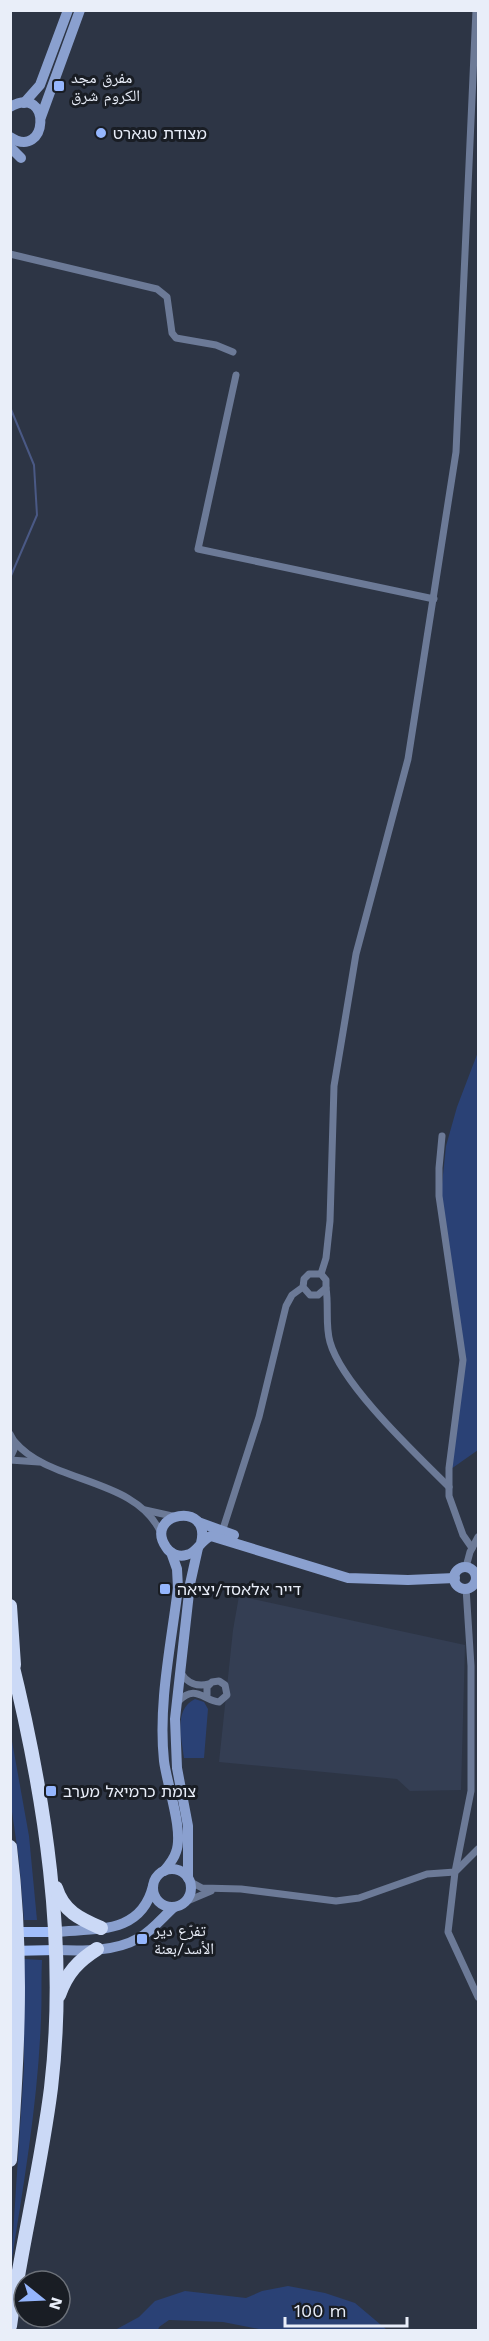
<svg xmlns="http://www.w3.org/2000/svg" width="489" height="2341" viewBox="0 0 489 2341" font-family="'Work Sans','Noto Naskh Arabic','Noto Sans Hebrew',sans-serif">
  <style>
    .built { fill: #343e53 }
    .green { fill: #2a4175 }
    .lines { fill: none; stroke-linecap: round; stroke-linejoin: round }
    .stream { stroke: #4a5985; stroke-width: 2 }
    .street { stroke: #6c7a97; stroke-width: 7 }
    .secondary { stroke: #8aa0cf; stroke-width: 10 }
    .primary { stroke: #a1befa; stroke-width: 10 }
    .highway { stroke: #cbd9f6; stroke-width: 14 }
    .poi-dot { fill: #95b6fd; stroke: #191d24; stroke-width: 2 }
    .labels { text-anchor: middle; stroke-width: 6; stroke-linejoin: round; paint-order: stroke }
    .poi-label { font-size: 16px; fill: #e9eef9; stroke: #191d24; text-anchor: start }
  </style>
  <rect width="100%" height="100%" fill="#2d3545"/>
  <polygon class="built" points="239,1596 465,1645 461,1790 410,1791 397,1779 219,1762 233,1630"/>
  <g class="green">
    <polygon points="478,1052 478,1450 451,1469 461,1350 441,1194 446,1146 457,1107"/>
    <path d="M195,1699L204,1702L208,1709L204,1758H184C182,1738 173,1710 195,1699Z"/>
    <polygon points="10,1730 29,1836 37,1920 24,1920 19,1860 11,1805"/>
    <path d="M24,1959L42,1960C41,1979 42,1999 41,2019C38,2101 24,2183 11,2264L24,2067Z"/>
    <polygon points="288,2286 325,2293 355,2303 387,2330 264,2330 223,2322 169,2320 159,2327 158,2330 115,2330 139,2317 155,2301 185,2291 246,2298 262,2291"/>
  </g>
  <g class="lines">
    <polyline class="stream" points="10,407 34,465 37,515 10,578"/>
    <g class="street">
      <polyline points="10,254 157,289 167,297 172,333 176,338 216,345 233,352"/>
      <polyline points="236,375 198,549 434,599"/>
      <polyline points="442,1136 439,1168 439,1196 463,1360 449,1468 449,1496 463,1535 472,1548"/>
      <polyline points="321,1274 326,1258 330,1221 334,1086 356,954 408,759 456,452 476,10"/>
      <path d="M326,1288C329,1306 325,1325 330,1342C342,1385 416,1454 449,1487"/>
      <polyline points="10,1434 16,1445 10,1458"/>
      <path d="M15,1442C50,1484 136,1477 161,1533"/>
      <polyline points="10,1460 39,1462"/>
      <polyline points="145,1510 172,1516"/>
      <polyline points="222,1532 259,1417 286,1306 292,1295 303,1287 304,1279 309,1274 321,1274 326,1280 326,1288 318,1295 310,1295 303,1287"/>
      <polyline points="466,1567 470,1552 478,1537"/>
      <path d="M181,1673C187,1683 197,1687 209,1684"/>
      <path d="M178,1702C195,1683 204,1701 219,1702L227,1695L225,1685L219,1681L212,1682L207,1687V1697"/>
      <polyline points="478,1849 455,1872 448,1932 478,1997"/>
      <polyline points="189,1881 202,1888 241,1889 336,1901 359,1898 427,1874 455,1872 471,1791 471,1666 466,1588"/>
      <polyline points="185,1902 211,1891"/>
    </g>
    <g class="secondary">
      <polyline points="24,103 40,85 68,10"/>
      <path d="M10,107C53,83 48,162 10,137"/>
      <polyline points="41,117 80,10"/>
      <polyline points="10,147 21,158"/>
      <polyline points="198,1522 234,1535"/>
      <path d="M201,1543C212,1500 143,1513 166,1547C170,1554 179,1557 186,1555C198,1553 200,1540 211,1536L348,1578L408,1580L455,1578"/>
      <circle cx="465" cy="1578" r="11"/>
      <circle cx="172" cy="1888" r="19"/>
      <path d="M164,1871C169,1865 174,1859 176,1852C184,1831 167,1785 164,1761C158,1704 171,1645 178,1588L177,1569L171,1552"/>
      <polyline points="188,1878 188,1826 177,1768 175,1719 190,1584 198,1548"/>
      <path d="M55,1932C96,1928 141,1935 153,1886"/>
      <path d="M56,1950C82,1951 115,1952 139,1938C152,1931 163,1917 174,1907"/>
    </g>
    <g class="primary">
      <polyline points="10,1932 55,1932"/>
      <polyline points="10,1951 56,1950"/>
    </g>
    <g class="highway">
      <polyline points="10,1606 14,1665"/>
      <path d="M10,1655C45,1796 68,1943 51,2088C41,2168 21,2246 10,2326"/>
      <path d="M10,1847C23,1953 18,2054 10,2160"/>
      <path d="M56,1888C63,1911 80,1919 101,1928"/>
      <path d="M59,1995C67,1973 78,1961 97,1949"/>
    </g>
  </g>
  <g class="poi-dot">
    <rect x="53" y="80" width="12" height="12" rx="3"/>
    <circle cx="101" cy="133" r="6"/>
    <rect x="159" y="1583" width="12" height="12" rx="3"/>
    <rect x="45" y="1785" width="12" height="12" rx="3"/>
    <rect x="136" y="1933" width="12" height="12" rx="3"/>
  </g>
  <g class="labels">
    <g class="poi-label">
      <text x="71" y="83">مفرق مجد<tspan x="71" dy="18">الكروم شرق</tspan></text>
      <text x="113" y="139">מצודת טגארט</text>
      <text x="177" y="1595">דייר אלאסד/יציאה</text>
      <text x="63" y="1797">צומת כרמיאל מערב</text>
      <text x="154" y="1936">تفرّع دير<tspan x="154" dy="18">الأسد/بعنة</tspan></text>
    </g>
  </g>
  <rect width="489" height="2341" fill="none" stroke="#e9eef9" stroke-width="24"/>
  <g transform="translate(42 2299) rotate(108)"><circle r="28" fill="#191d24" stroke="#6c7179" stroke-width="1.5"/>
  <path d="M0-4.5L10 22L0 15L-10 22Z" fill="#95b6fd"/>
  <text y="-9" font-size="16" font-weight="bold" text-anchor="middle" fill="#e9eef9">N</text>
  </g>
  <path d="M285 2317v9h122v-9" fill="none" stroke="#e9eef9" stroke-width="3"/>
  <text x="294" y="2317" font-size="18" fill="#e9eef9" stroke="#191d24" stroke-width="4.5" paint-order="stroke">100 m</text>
</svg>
